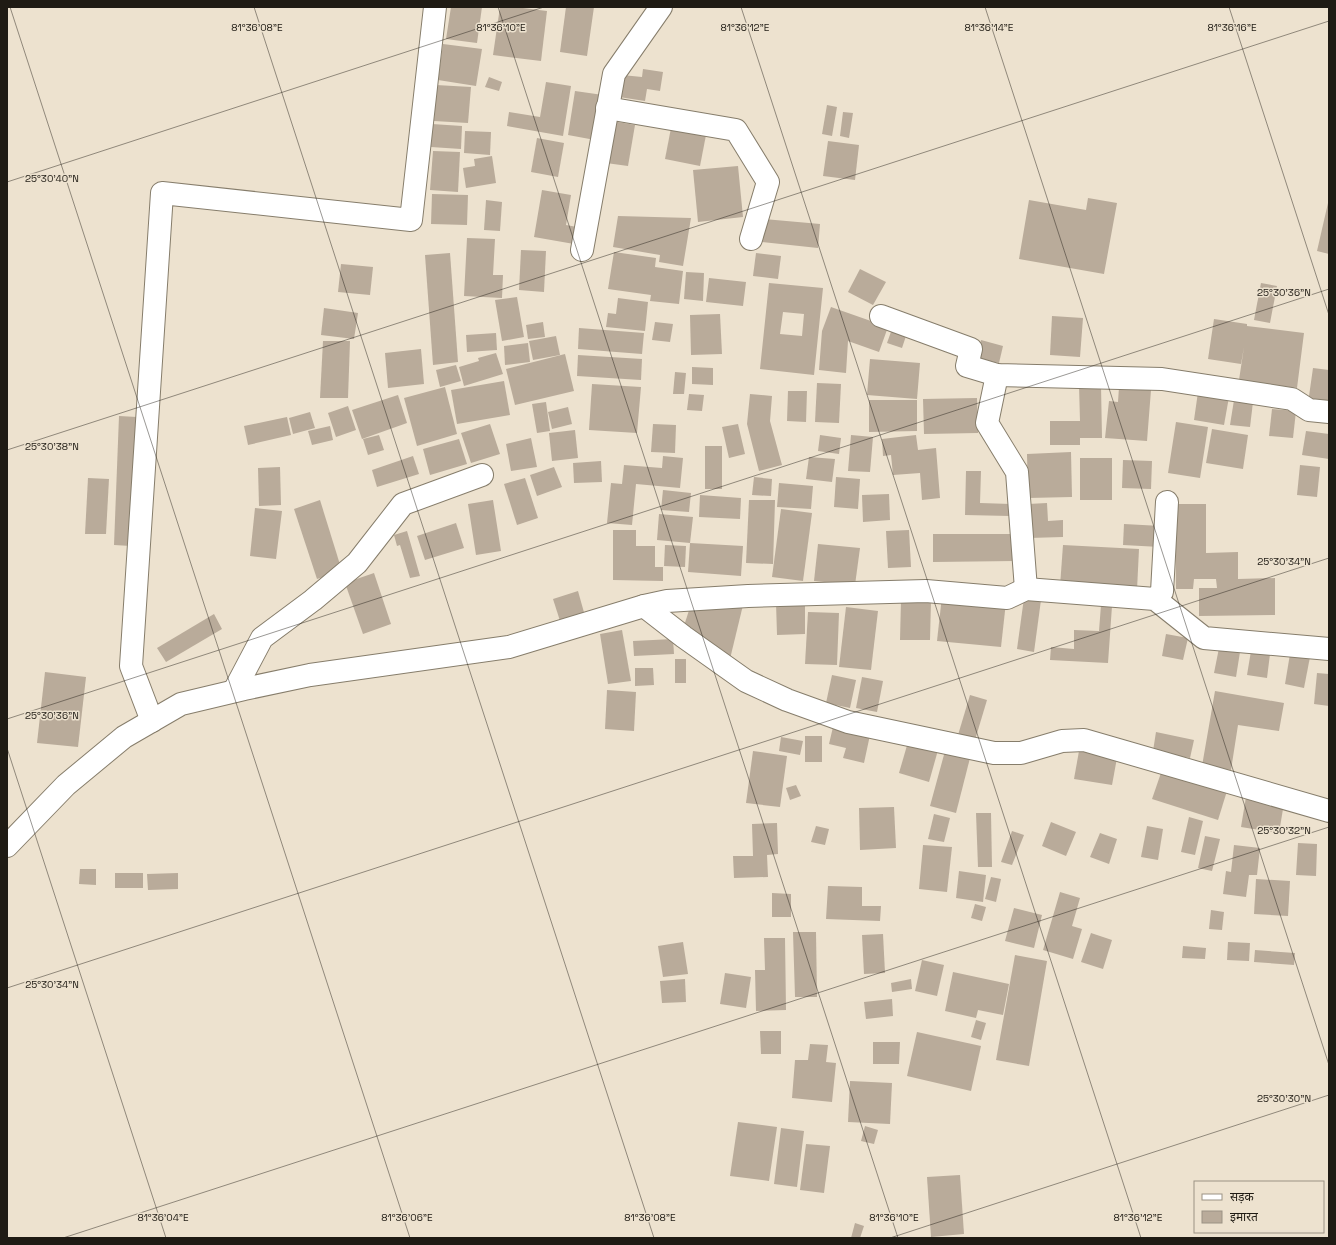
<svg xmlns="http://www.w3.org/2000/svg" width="1336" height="1245" viewBox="0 0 1336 1245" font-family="'Space Grotesk','Noto Sans Devanagari',sans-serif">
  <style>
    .building { fill: #b9ab9a; fill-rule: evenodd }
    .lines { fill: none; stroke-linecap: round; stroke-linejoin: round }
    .minor-casing { stroke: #867d6b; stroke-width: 24 }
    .minor { stroke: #fff; stroke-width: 22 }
    .ticks { fill: none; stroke: #1f1b14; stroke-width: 1; stroke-opacity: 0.45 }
    .ticks-label { font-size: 10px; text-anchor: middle; fill: #1f1b14; stroke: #ede2cf; stroke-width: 3; stroke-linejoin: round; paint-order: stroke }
  </style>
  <rect width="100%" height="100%" fill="#ede2cf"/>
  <g class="building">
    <polygon points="451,7 482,7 477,43 446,39"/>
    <polygon points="500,7 515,7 547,11 541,61 493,55"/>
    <polygon points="566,7 594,7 587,56 560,52"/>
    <polygon points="443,44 482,49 476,86 438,80"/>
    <polygon points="643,69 663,72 660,91 647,89 645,101 619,97 622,75 642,77"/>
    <polygon points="489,77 502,82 499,91 485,87"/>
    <polygon points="546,82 571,86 563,136 507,126 509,112 540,117"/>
    <polygon points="436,85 471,87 468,123 434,121"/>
    <polygon points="575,91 603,95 595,140 568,135"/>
    <polygon points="827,105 837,107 832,136 822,134"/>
    <polygon points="843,112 853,113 849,138 840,136"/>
    <polygon points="612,121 635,125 628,166 606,163"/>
    <polygon points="432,124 462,126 461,149 431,147"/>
    <polygon points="671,128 706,135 700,166 665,159"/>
    <polygon points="465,131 491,132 490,155 464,153"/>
    <polygon points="537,138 564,143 558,177 531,172"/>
    <polygon points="828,141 859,145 855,180 823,176"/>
    <polygon points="433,151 460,152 458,192 430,190"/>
    <polygon points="492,156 496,183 466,188 463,168 475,166 474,159"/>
    <polygon points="738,166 743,217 698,222 693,170"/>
    <polygon points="542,190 571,195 566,225 577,227 574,244 534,237"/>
    <polygon points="432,194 468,195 467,225 431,224"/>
    <polygon points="1088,198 1117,203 1104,274 1019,259 1029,200 1086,210"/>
    <polygon points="486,200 502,202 500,231 484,230"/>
    <polygon points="1328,203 1329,203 1329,254 1317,251"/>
    <polygon points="618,216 691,218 683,266 659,262 660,255 613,247"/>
    <polygon points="764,219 820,224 818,248 762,242"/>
    <polygon points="467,238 495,239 493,275 503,275 502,298 464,296"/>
    <polygon points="521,250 546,251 544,292 519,290"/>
    <polygon points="614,252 656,258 655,267 683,271 679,304 650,301 651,295 608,289"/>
    <polygon points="450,253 458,362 433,365 425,255"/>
    <polygon points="756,253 781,256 778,279 753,276"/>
    <polygon points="341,264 373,267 370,295 338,292"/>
    <polygon points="860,269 886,282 873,305 848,292"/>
    <polygon points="686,272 704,273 703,301 684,299"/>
    <polygon points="709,278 746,282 743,306 706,302"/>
    <path d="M769,283L823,288L814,375L760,369ZM783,312L804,314L802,336L780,334Z"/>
    <polygon points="1261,283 1277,286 1270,323 1254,320"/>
    <polygon points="517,297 524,337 502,341 495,300"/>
    <polygon points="618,298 648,302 645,331 606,327 608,313 616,314"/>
    <polygon points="831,307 888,327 879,352 848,341 846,373 819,370 822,331"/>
    <polygon points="324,308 358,313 354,339 321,335"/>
    <polygon points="720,314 722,354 691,355 690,315"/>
    <polygon points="1052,316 1083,318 1080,357 1050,355"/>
    <polygon points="1214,319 1247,324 1247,326 1304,333 1297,388 1239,380 1244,347 1241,364 1208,359"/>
    <polygon points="543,322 545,337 528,339 526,325"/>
    <polygon points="655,322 673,324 670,342 652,340"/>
    <polygon points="579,328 644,333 642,354 578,349"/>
    <polygon points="892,329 907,333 902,348 887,343"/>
    <polygon points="496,333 497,350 467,352 466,335"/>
    <polygon points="556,336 560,355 533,360 529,341"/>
    <polygon points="981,340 1003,346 999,363 976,358"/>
    <polygon points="323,341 350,341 348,398 320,398"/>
    <polygon points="528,343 530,362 505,365 504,346"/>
    <polygon points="421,349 424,384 388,388 385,353"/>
    <polygon points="496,353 503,374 464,386 459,367 479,361 478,358"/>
    <polygon points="565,354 574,391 515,405 506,369"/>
    <polygon points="578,355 642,359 641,380 577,376"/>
    <polygon points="870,359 920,363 917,399 867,395"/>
    <polygon points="456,365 461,381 440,387 436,370"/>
    <polygon points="692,367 713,368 713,385 692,384"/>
    <polygon points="1313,368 1329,370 1329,406 1308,403"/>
    <polygon points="675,372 686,373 684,394 673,394"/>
    <polygon points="504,381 510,415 457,424 451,390"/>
    <polygon points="817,383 841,384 839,423 815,422"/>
    <polygon points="592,384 641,387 637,433 589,430"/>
    <polygon points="1079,385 1101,385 1102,438 1080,438 1080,445 1050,445 1050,421 1080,421"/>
    <polygon points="445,387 457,434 417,446 404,398"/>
    <polygon points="1119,387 1151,390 1147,441 1105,438 1109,401 1118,402"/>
    <polygon points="788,391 807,391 806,422 787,421"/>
    <polygon points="1198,392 1229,397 1224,425 1194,420"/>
    <polygon points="689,394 704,395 702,411 687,410"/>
    <polygon points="750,394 772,396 770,421 782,465 759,471 747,424"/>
    <polygon points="398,395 407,423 362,439 352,410"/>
    <polygon points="977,398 978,433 924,434 923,399"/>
    <polygon points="869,400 917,400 917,431 869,432"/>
    <polygon points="1234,400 1253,402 1250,427 1230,425"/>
    <polygon points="546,402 550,431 537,433 532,404"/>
    <polygon points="348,406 356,430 336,437 328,413"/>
    <polygon points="568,407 572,424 552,429 548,412"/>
    <polygon points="1272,409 1296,411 1293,438 1269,436"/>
    <polygon points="310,412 315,428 293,434 289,418"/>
    <polygon points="119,416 137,417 131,546 114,545"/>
    <polygon points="287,417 291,435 248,445 244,426"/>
    <polygon points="1176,422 1208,427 1200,478 1168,473"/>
    <polygon points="490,424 500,454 471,463 461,433"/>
    <polygon points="653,424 676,425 675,453 651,452"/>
    <polygon points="738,424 745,454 729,458 722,427"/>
    <polygon points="330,426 333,440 312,445 308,431"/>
    <polygon points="1212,429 1248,435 1243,469 1206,463"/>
    <polygon points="575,430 578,458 552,461 549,433"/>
    <polygon points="1306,431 1329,434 1329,459 1302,455"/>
    <polygon points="379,435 384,450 368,455 363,439"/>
    <polygon points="820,435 841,438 839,454 818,451"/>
    <polygon points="851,435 873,437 870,472 848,471"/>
    <polygon points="916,435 918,450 936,448 940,498 922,500 920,473 893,475 891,455 883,456 882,439"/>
    <polygon points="531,438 537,467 511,471 506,444"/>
    <polygon points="459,439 467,464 430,475 423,449"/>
    <rect x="705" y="446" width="17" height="43"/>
    <polygon points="1071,452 1072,497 1028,498 1027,454"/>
    <polygon points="413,456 419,474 377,487 372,470"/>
    <polygon points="663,456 683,458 680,488 636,484 632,525 607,523 611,483 622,484 624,465 662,468"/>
    <polygon points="809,457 835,459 832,482 806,479"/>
    <rect x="1080" y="458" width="32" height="42"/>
    <polygon points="1123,460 1152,461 1151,489 1122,488"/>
    <polygon points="601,461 602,482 574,483 573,463"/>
    <polygon points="1300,465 1320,467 1317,497 1297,495"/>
    <polygon points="280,467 281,505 259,506 258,468"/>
    <polygon points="554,467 562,487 537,496 530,475"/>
    <polygon points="966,471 981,471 980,503 1011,504 1010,516 965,515"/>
    <polygon points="754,477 772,479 771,496 752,495"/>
    <polygon points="836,477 860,479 858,509 834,507"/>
    <polygon points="88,478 109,479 106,534 85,534"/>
    <polygon points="525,478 538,518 517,525 504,484"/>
    <polygon points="779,483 813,486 811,509 777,507"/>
    <polygon points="663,490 691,493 689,512 661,510"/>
    <polygon points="889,494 890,520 863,522 862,495"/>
    <polygon points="700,495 741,498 740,519 699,517"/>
    <polygon points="320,500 342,571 317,579 294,509"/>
    <polygon points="493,500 501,551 476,555 468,504"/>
    <polygon points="749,500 775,500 773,564 746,563"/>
    <polygon points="1047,503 1048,521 1063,520 1063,537 1029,538 1028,504"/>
    <polygon points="1175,504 1206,504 1206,553 1238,552 1238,579 1275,578 1275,615 1199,616 1199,588 1217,588 1216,579 1194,579 1193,589 1176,589"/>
    <polygon points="255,508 282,511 276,559 250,556"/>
    <polygon points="781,509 812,513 803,581 772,577"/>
    <polygon points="659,514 693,517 690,543 657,540"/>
    <polygon points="456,523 464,548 425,560 417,536"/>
    <polygon points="1124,524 1161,526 1160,547 1123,545"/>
    <polygon points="613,530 636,530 636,546 655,546 655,567 663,567 663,581 613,580"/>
    <polygon points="909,530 911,567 888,568 886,531"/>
    <polygon points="407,531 420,576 410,578 400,545 397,546 394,535"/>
    <polygon points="933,534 1015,534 1015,561 933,562"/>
    <polygon points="690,543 743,546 741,576 688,572"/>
    <polygon points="818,544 860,548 855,585 814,581"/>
    <polygon points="665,545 686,546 685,567 664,566"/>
    <polygon points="1063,545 1139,549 1137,590 1060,586"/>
    <polygon points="374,573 391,624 363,634 345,583"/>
    <polygon points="578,591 585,616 561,624 553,599"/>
    <polygon points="942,596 1006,602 1001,647 937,641"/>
    <polygon points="1024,598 1041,600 1034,652 1017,649"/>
    <polygon points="901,600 931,600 930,640 900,640"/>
    <polygon points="692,601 744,601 729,663 683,629"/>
    <polygon points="805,602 805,634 777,635 776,603"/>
    <polygon points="1101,605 1112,606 1108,663 1050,660 1051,647 1074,649 1074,630 1099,631"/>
    <polygon points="846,607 878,611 871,670 839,667"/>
    <polygon points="808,612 839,613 837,665 805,664"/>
    <polygon points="214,614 222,629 166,662 157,648"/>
    <polygon points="622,630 631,681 608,684 600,634"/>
    <polygon points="1166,634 1188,638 1183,660 1162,656"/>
    <polygon points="673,639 674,654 634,656 633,641"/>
    <polygon points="1219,648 1240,652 1236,677 1214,673"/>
    <polygon points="1251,651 1270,654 1267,678 1247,675"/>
    <polygon points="1290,654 1310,657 1304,688 1285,684"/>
    <rect x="675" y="659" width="11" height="24"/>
    <polygon points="635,668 653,668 654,685 635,686"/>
    <polygon points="45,672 86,677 78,747 37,743"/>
    <polygon points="1317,673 1329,674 1329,706 1314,704"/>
    <polygon points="832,675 856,680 850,708 826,703"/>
    <polygon points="862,677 883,681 877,712 856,708"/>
    <polygon points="607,690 636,692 634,731 605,729"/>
    <polygon points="1215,691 1284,703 1279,731 1238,725 1231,770 1202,766"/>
    <polygon points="970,695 987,700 975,740 958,735"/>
    <polygon points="833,727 870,735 864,763 843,758 846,748 829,744"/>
    <polygon points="1156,732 1194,740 1190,758 1153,751"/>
    <rect x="805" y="736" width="17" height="26"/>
    <polygon points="781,737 803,741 800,755 779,751"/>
    <polygon points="908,742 938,750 929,782 899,773"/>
    <polygon points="753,751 787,756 780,807 746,803"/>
    <polygon points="945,751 970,758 956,813 930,806"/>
    <polygon points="1079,751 1117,758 1112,785 1074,779"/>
    <polygon points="1162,770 1227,791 1218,820 1152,799"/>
    <polygon points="796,785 801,796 790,800 786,788"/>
    <polygon points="1246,797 1284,803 1279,833 1241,827"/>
    <polygon points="894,807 896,848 860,850 859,808"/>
    <polygon points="976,813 991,813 992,867 978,867"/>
    <polygon points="934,814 950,818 944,842 928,839"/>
    <polygon points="1189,817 1203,821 1195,855 1181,852"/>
    <polygon points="1051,822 1076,832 1066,856 1042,846"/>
    <polygon points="777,823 778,854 767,855 768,877 734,878 733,856 753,856 752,824"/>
    <polygon points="816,826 829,829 825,845 811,842"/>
    <polygon points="1147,826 1163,829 1158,860 1141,857"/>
    <polygon points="1012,831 1024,835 1012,865 1001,862"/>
    <polygon points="1100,833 1117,839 1109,864 1090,857"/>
    <polygon points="1205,836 1220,839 1212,871 1198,868"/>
    <polygon points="1298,843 1317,844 1316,876 1296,875"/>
    <polygon points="923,845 952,847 947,892 919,889"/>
    <polygon points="1234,845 1260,848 1257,875 1249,875 1246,897 1223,894 1226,871 1231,872"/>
    <polygon points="80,869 96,869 96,885 79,884"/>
    <polygon points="959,871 986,875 983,902 956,898"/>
    <rect x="115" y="873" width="28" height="15"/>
    <polygon points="178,873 178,889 148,890 147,874"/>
    <polygon points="991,877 1001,879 996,902 985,899"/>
    <polygon points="1256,879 1290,881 1288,916 1254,914"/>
    <polygon points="828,886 862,887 862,906 881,906 880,921 826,919"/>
    <polygon points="1060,892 1080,898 1072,926 1082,929 1073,959 1043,950"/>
    <polygon points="772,893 791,894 791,917 772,917"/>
    <polygon points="975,904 986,907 982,921 971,918"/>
    <polygon points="1014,908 1042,915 1034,948 1005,941"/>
    <polygon points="1211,910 1224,912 1222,930 1209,929"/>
    <polygon points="793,932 816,932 817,997 795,997"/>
    <polygon points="1091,933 1112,940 1103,969 1081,962"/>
    <polygon points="883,934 885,973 864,974 862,935"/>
    <polygon points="764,938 785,938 786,1010 756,1011 755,970 765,970"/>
    <polygon points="683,942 688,974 663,977 658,946"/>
    <polygon points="1228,942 1250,943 1249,961 1227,960"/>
    <polygon points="1183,946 1206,948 1205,959 1182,958"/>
    <polygon points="1255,950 1295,953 1294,965 1254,962"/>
    <polygon points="1015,955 1047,961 1029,1066 996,1060"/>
    <polygon points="922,960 944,965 937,996 915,991"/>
    <polygon points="953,972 1009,984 1003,1015 978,1010 976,1018 945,1011"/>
    <polygon points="725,973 751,977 746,1008 720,1004"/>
    <polygon points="685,979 686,1002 662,1003 660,981"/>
    <polygon points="911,979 912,989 892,992 891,983"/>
    <polygon points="892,999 893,1016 866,1019 864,1002"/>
    <polygon points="976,1020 986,1023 981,1040 971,1037"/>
    <polygon points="760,1031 781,1031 781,1054 761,1054"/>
    <polygon points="917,1032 981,1046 971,1091 907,1076"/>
    <polygon points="873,1042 900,1042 899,1064 873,1064"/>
    <polygon points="810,1044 828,1045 826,1062 836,1063 832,1102 792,1098 795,1060 808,1060"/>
    <polygon points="850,1081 892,1083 890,1124 848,1122"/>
    <polygon points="738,1122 777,1127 769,1181 730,1176"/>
    <polygon points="865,1126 878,1130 874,1144 861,1141"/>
    <polygon points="781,1128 804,1131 797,1187 774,1184"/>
    <polygon points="806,1144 830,1146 824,1193 800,1190"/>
    <polygon points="960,1175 964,1234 931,1237 927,1177"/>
    <polygon points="855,1223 864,1226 860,1238 851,1238"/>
  </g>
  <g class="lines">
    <g class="minor-casing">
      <g id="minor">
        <polyline points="607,108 736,130 768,182 751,239"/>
        <polyline points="582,250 614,74 661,7"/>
        <polyline points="881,316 971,349 967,366 997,375 1162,379 1292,399 1309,410 1329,412"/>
        <polyline points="997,375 987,423 1017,472 1026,589"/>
        <polyline points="1155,599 1162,592 1167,502"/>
        <polyline points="644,606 667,601 748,596 926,591 1007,598 1026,589 1155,599 1204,638 1329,649"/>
        <polyline points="234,691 262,638 313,600 357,563 403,504 482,475"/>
        <polyline points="152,721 131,666 162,193 411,220 435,7"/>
        <polyline points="7,846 66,785 124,737 181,704 244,689 310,675 509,647 644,606 684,637 746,681 787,700 848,722 994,753 1021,753 1062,741 1084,740 1329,811"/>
      </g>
    </g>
    <use href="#minor" class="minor"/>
  </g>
  <path class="ticks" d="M10,7L410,1238M254,7L654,1238M498,7L898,1238M741,7L1141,1238M985,7L1329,1065M1229,7L1329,315M7,182L544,7M7,450L1329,21M7,719L1329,289M7,748L166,1238M7,988L1329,558M63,1238L1329,827M890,1238L1329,1095"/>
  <g class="ticks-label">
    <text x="257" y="31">81°36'08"E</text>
    <text x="501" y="31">81°36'10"E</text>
    <text x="745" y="31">81°36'12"E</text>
    <text x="989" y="31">81°36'14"E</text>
    <text x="1232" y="31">81°36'16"E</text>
    <text x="52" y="182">25°30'40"N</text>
    <text x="1284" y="296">25°30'36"N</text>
    <text x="52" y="450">25°30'38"N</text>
    <text x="1284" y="565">25°30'34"N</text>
    <text x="52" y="719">25°30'36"N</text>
    <text x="1284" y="834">25°30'32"N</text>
    <text x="52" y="988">25°30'34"N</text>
    <text x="1284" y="1102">25°30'30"N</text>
    <text x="163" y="1221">81°36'04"E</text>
    <text x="407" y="1221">81°36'06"E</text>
    <text x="650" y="1221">81°36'08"E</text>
    <text x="894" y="1221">81°36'10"E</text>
    <text x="1138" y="1221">81°36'12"E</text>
  </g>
  <rect width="1336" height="1245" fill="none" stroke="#1f1b14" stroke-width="16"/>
  <rect x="1194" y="1181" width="130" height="52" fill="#ede2cf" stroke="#9b9284"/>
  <rect x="1202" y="1194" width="20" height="6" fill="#ffffff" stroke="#9b9284"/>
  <text x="1230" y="1201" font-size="12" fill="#1f1b14">सड़क</text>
  <rect x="1202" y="1211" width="20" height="12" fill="#b9ab9a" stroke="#9b9284"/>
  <text x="1230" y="1221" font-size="12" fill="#1f1b14">इमारत</text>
</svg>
